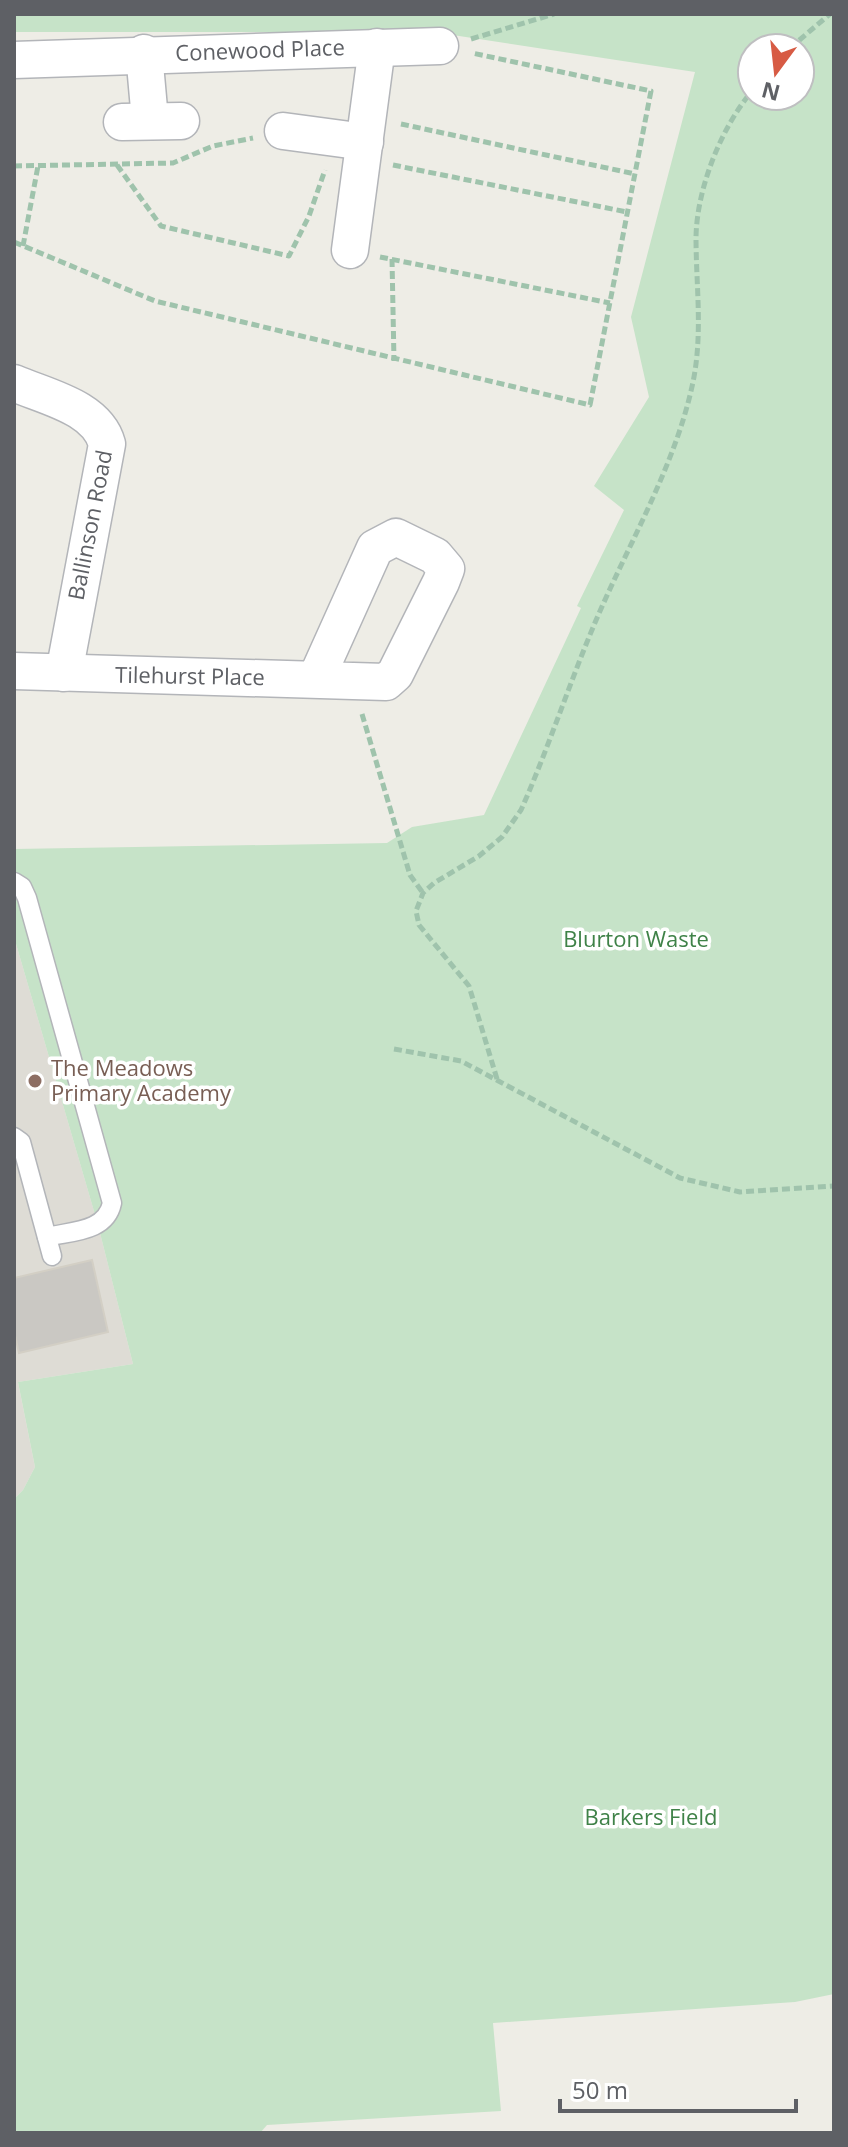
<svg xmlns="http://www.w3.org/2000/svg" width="848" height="2147" viewBox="0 0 848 2147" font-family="'Open Sans',sans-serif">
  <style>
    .education { fill: #dedcd5 }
    .green { fill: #c6e3c8; fill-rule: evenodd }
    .building { fill: #cac8c3; stroke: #d3cfc5; stroke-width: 2 }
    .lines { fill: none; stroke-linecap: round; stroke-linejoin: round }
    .lane-casing { stroke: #b3b5b9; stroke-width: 21 }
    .street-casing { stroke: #b3b5b9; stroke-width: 39 }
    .path { stroke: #9fc3ac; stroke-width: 5; stroke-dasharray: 8 4; stroke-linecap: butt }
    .lane { stroke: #fff; stroke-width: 18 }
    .street { stroke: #fff; stroke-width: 36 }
    .education-dot { fill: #8d6e63; stroke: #fff; stroke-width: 3 }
    .labels { text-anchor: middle; stroke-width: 7; stroke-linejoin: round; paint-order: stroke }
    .street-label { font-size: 22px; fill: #5e6065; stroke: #fff }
    .park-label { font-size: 22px; fill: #3f8248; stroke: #fff }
    .education-label { font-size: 22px; fill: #785e54; stroke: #fff; text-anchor: start }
  </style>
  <rect width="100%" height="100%" fill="#eeede6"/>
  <polygon class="education" points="14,937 98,1225 133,1364 18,1382 35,1467 23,1490 14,1499"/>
  <path class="green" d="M14,14H834V1994L795,2002L493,2023L501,2111L267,2125L260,2133H14V1499L23,1490L35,1467L18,1382L133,1364L98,1225L14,937V849L387,843L412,827L484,815L581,608L577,606L624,510L594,486L649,397L631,317L695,72L433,32H14ZM752,48H800V96H752Z"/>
  <polygon class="building" points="92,1260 108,1332 19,1353 14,1331 14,1278"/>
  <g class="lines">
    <g class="lane-casing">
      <g id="lane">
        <path d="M14,882L22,887L27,898L112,1203C106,1232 72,1231 47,1237"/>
        <polyline points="14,1137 21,1142 52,1256"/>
      </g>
    </g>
    <g class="street-casing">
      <g id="street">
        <polyline points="144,53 150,120"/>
        <polyline points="14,60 440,46"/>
        <polyline points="122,122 181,121"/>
        <polyline points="283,131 365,142"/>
        <polyline points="350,250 377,47"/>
        <path d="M14,383C46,397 97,407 107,444L64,673"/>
        <polyline points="14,671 386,682 395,674 441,582 446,569 435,556 396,537 375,548 316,679"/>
      </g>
    </g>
    <g class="path">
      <polyline points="471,39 554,14"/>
      <polyline points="790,48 830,14"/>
      <polyline points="401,124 635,174"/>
      <polyline points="117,165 161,226 289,256 309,216 325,170"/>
      <polyline points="393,165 627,212"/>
      <polyline points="14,166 173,163 213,146 253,138"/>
      <polyline points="14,242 155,301 590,405 651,91 472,53"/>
      <polyline points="23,246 38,166"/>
      <polyline points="380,257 610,303"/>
      <polyline points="392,259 394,361"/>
      <polyline points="362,714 410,875 423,893"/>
      <polyline points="394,1049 461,1061 680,1178 740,1192 834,1186"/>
      <path d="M497,1079L469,986L419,925L416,911L423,893L434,883L479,856L502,837L521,810C549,747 570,681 597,618C630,541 676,464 693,382C703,333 696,286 696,237C697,188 721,128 752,91"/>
    </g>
    <use href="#lane" class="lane"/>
    <use href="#street" class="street"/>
  </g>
  <circle class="education-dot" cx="35" cy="1081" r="8"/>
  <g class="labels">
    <g class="street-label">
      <text transform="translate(260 50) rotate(-2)" y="8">Conewood Place</text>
      <text transform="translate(90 525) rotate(-79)" y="8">Ballinson Road</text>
      <text transform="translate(190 676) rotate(1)" y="8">Tilehurst Place</text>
    </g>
    <g class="park-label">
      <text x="636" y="947">Blurton Waste</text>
      <text x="651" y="1825">Barkers Field</text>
    </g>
    <g class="education-label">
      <text x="51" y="1076">The Meadows<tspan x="51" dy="25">Primary Academy</tspan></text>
    </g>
  </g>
  <rect width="848" height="2147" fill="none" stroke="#5e6065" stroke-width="32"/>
  <g transform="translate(776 72) rotate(195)"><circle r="38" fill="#ffffff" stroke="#bfbfc1" stroke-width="2"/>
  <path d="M0-6L14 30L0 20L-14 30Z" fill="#d75b44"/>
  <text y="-12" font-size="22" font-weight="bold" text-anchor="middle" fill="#5e6065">N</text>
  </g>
  <path d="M560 2099v12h236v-12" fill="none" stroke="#5e6065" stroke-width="4"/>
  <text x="572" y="2099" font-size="24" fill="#5e6065" stroke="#ffffff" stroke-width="6" paint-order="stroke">50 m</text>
</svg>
